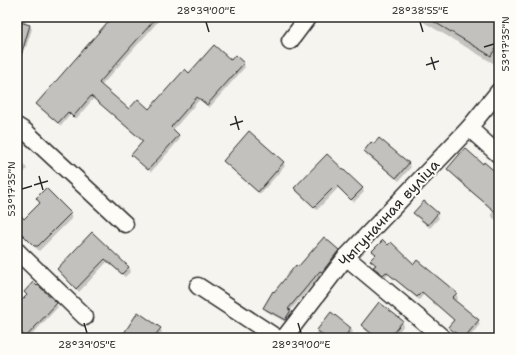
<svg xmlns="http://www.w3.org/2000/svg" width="516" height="355" viewBox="0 0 516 355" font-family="'Shantell Sans',sans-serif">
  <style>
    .shadow { fill: #0003 }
    .building { fill: #c2c1be; stroke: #2b2b2b }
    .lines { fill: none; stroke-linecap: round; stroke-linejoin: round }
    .minor-casing { stroke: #2b2b2b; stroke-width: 19 }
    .minor { stroke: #fdfcf7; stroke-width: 16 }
    .ticks { fill: none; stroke: #2b2b2b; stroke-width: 1.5 }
    .labels { text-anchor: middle; stroke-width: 4; stroke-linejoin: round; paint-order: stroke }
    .street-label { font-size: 15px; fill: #2b2b2b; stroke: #fdfcf7 }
    .neatline { fill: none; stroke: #2b2b2b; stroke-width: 1.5 }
    .ticks-label { font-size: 10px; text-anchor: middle; fill: #2b2b2b }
  </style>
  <rect width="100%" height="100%" fill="#f5f4ef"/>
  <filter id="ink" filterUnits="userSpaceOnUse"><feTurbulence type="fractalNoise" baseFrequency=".025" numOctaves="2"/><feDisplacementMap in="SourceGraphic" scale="8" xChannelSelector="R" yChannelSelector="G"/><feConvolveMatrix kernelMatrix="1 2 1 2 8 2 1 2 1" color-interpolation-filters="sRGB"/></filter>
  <g filter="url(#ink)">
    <g class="shadow">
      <polygon points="17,17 27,17 25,24 30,26 32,29 26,47 17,44"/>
      <polygon points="114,17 162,17 101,86 129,110 149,110 190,74 231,61 235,57 243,64 245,67 209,108 200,99 173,130 178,135 180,139 151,172 135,158 133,155 143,142 94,98 76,119 70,115 61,126 39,107 37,104"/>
      <polygon points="415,17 488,17 499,23 499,64 498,66"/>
      <polygon points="499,129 499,143 495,139 493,136"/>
      <polygon points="250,133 283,163 285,166 260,194 227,164 225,161"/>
      <polygon points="379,139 409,164 411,167 399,181 367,155 365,151 374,145"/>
      <polygon points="327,155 362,188 364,192 354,202 338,188 317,210 297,192 295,189"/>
      <polygon points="17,159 25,166 27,169 19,179 17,177"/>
      <polygon points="483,166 499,176 499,222 493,218 491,214 494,211 468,189 466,186 450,172 448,169"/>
      <polygon points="46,190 70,214 72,218 39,251 17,229 17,221 24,220 41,204 37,199"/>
      <polygon points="424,203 437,214 439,218 430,228 417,217 415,213"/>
      <polygon points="92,233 129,267 131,271 125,277 107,262 79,292 60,273 58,270"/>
      <polygon points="324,238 338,251 341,254 324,275 322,273 290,311 292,314 287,323 266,311 264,308 274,293 298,269"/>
      <polygon points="374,251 414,266 456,294 458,298 455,301 478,321 480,324 469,338 461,338 452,330 450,327 455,321 424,294 419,300 389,274 385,278 377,271 375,268 376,266 371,260 376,255"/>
      <polygon points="25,292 56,304 58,307 29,338 26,338 20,333 17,336 17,307 27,296"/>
      <polygon points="331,314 351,329 353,332 348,338 312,338"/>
      <polygon points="402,322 404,325 394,338 376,338 364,329 362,325"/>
      <polygon points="160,328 162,332 157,338 129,338 125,333"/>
    </g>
    <g class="building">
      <polygon points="112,17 157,17 99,83 129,109 138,99 149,109 185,69 189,73 214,45 231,60 235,55 244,63 207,105 197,97 171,127 179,135 148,170 131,155 143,141 91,96 73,117 68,112 58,123 36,104"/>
      <polygon points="426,17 490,17 499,22 499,43 491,56"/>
      <polygon points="17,21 30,25 20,59 17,58"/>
      <polygon points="249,131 284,162 258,192 223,161"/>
      <polygon points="379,138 409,163 396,178 364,151 371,142 374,144"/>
      <polygon points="465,148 483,164 484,162 499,175 499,215 465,186 465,185 447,169"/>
      <polygon points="327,154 363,188 351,200 336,185 314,207 294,188"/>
      <polygon points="46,188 71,213 38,246 34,246 17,229 17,211 24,219 40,203 36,198"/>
      <polygon points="424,201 438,213 428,225 413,213"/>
      <polygon points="92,232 129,267 122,274 105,259 76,289 57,269"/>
      <polygon points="324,237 339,250 322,272 320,271 288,309 291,310 285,320 263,308 273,291 274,292 296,265 298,267"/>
      <polygon points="383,240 388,245 391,242 414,264 417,260 434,274 457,293 452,298 479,320 464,338 462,338 448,327 454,320 422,292 417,297 386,272 383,275 373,267 376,265 370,260 376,254 372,251"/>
      <polygon points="33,282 37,286 38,285 57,303 26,337 17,329 17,305 27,295 24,292"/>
      <polygon points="379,302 403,321 389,338 377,338 361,325"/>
      <polygon points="138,312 161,328 153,338 131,338 124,333"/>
      <polygon points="331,312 351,328 344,338 326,338 317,330"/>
    </g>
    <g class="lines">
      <g class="minor-casing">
        <g id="minor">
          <polyline points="290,41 308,17"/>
          <polyline points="17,126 25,131 125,224"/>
          <polyline points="469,128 499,155"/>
          <polyline points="17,251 85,317"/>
          <polyline points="346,257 443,338"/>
          <polyline points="198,286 277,338"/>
          <polyline points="284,338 346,257 469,128 499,91"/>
        </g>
      </g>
      <use href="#minor" class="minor"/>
    </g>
  </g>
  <path class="ticks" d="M206,22L209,32M420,22L423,32M484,47L494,44M431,57L435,70M426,65L439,61M235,116L239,130M230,125L243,121M39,176L43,190M34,185L48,181M22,189L32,186M84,323L87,333M298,323L301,333"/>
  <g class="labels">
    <g class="street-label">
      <text transform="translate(389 213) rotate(-47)" y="5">Чыгуначная вуліца</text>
    </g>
  </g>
  <rect width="516" height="355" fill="none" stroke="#fdfcf7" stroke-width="44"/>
  <rect x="22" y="22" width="472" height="311" class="neatline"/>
  <g class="ticks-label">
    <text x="206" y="14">28°39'00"E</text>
    <text x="420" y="14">28°38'55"E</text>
    <text transform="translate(505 44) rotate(-90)" y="4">53°17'35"N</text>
    <text transform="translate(11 189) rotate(-90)" y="4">53°17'35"N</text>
    <text x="87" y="348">28°39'05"E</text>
    <text x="301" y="348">28°39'00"E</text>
  </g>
</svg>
